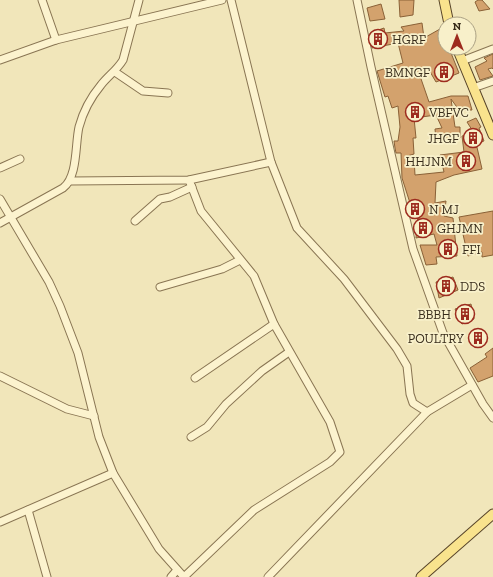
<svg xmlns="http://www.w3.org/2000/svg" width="493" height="577" viewBox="0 0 493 577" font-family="'Zilla Slab',serif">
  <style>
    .building { fill: #d3a26d; stroke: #8a6137 }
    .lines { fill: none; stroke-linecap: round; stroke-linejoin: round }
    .minor-casing { stroke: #897553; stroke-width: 9 }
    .major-casing { stroke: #564228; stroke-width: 11 }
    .minor { stroke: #fcf3ce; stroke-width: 7 }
    .major { stroke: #f9e38d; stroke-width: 9 }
    .labels { text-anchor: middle; stroke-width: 3.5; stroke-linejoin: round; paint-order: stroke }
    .poi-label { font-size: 13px; fill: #372b1a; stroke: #f8f0ca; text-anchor: start }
  </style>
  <rect width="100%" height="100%" fill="#f1e6ba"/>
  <g class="building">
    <polygon points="399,0 414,0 413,15 400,17"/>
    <polygon points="478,0 482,0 490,9 479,11 475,2"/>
    <polygon points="381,4 385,19 370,21 367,8"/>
    <polygon points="422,23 424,38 440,29 445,41 445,48 449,48 459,73 436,82 429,70 419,73 429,102 451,96 468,96 472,110 459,110 451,99 455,127 460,127 460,138 446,143 446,139 436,140 435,129 442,128 436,115 414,118 416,138 413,138 414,154 407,156 408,160 414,159 415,175 444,172 440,155 464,152 462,136 474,133 467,122 476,118 481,127 479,128 484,141 476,143 482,169 454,175 436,182 435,203 446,201 444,216 453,218 457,256 436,257 437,264 426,265 420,245 437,245 434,234 416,238 418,215 411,217 408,203 410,203 402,178 401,153 396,153 395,148 394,141 398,141 400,127 398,106 392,108 388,96 385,97 377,71 403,63 398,43 372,48 370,33 384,28 385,33 404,31 401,27"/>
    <polygon points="493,54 493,69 492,68 488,69 493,76 480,80 475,67 487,61 484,58"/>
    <polygon points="493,211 493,255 482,257 482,252 468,256 459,217"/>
    <polygon points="453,277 458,290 439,298 436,282"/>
    <polygon points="471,304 474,319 462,324 455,309"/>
    <polygon points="481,329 487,339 476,347 469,337"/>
    <polygon points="493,348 493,376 478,382 470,368 487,357 485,354"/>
  </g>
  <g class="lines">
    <g class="minor-casing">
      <g id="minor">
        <polyline points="42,0 56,40"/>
        <polyline points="231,0 271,162 297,228 344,279 397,349 407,366 410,394 413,403 427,412"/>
        <polyline points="357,0 371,67 413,249 443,333 483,404 493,418"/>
        <polyline points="0,60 56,40 222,0"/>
        <polyline points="462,61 493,49"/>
        <polyline points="115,72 143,91 168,93"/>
        <polyline points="473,88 493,81"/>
        <polyline points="0,168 20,159"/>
        <polyline points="70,181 189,180 271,162"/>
        <polyline points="0,199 49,282 60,306 78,353 99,437 113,473 159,549 184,577 254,510 330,462 340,452 330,422 274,324 254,276 201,211 189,180"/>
        <polyline points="135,221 160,199 170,197 192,187"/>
        <path d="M0,223L63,188C78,177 75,144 79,127C83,112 91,97 101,85C108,76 117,70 123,60L139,0"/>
        <polyline points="160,287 222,269 240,260"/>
        <polyline points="0,376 67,409 94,416"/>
        <polyline points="195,378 274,324"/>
        <polyline points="191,437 207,427 226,404 262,371 289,352"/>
        <polyline points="28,510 47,577"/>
        <polyline points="0,522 113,473"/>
        <polyline points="171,577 177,570"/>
        <polyline points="268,577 427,412 472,385"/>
      </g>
    </g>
    <g class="major-casing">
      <g id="major">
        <polyline points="444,0 449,24"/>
        <polyline points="457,48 493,135"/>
        <polyline points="421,577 493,514"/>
      </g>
    </g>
    <use href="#minor" class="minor"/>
    <use href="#major" class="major"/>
  </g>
  <defs>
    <g id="building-ring" transform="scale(1)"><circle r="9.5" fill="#f8f0ca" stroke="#9d2b1e" stroke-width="1.5"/><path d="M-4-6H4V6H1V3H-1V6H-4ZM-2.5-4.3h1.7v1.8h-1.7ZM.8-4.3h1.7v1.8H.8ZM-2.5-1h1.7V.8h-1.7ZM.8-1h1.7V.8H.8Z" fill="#9d2b1e"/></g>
  </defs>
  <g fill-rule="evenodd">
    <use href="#building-ring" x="378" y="39"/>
    <use href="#building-ring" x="444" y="72"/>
    <use href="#building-ring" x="415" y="112"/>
    <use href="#building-ring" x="473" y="138"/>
    <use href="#building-ring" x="466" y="161"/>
    <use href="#building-ring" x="415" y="209"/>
    <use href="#building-ring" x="423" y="228"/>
    <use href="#building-ring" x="448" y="249"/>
    <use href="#building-ring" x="446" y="286"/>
    <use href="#building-ring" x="465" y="314"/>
    <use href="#building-ring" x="478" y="338"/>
  </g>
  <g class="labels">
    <g class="poi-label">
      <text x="392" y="44">HGRF</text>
      <text x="430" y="77" text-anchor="end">BMNGF</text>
      <text x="429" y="117">VBFVC</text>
      <text x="459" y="143" text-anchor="end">JHGF</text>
      <text x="452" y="166" text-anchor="end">HHJNM</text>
      <text x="429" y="214">N MJ</text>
      <text x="437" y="233">GHJMN</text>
      <text x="462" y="254">FFI</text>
      <text x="460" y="291">DDS</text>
      <text x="451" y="319" text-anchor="end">BBBH</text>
      <text x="464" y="343" text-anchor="end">POULTRY</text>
    </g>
  </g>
  <g transform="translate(457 36)"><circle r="19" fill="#f8f0ca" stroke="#aba184"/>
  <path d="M0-3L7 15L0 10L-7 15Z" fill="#9d2b1e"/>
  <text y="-6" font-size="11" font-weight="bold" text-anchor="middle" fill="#372b1a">N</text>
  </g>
</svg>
